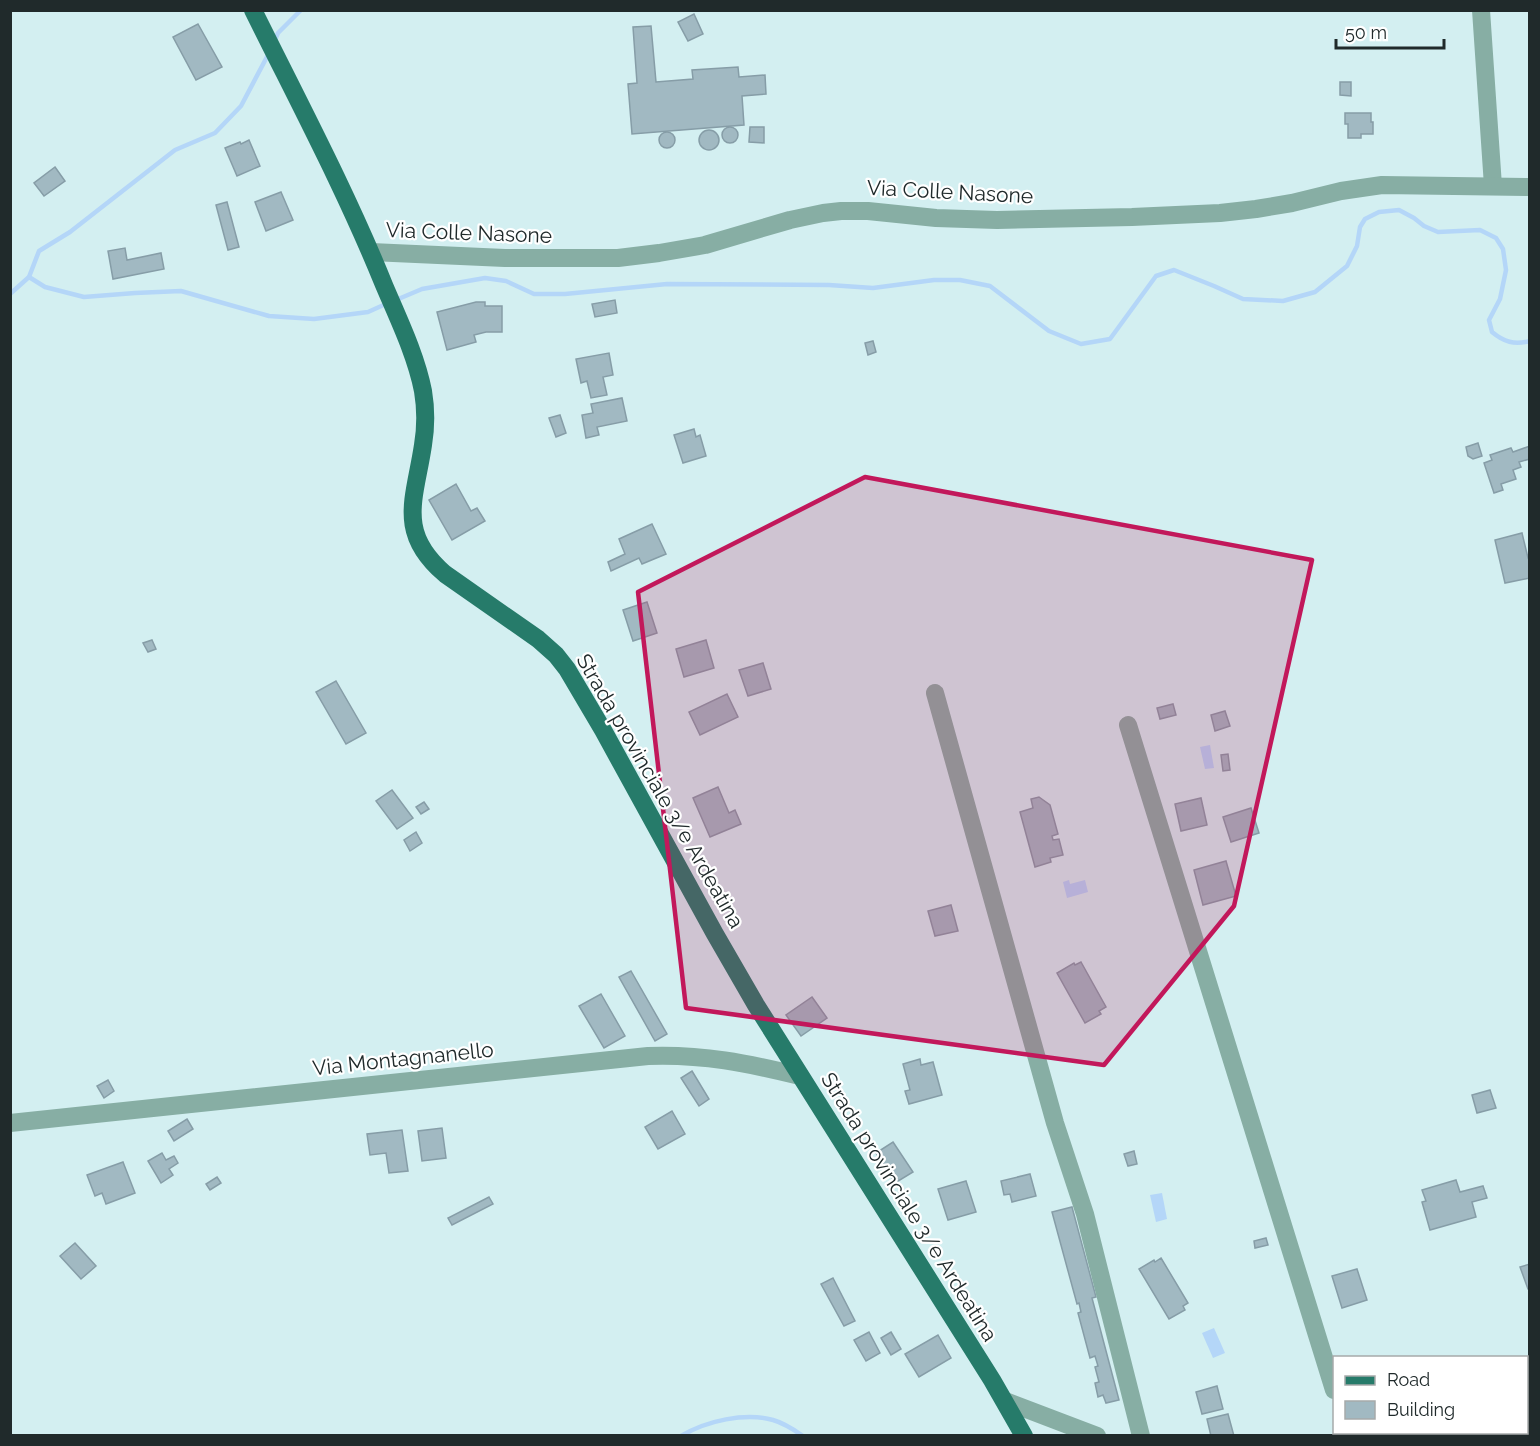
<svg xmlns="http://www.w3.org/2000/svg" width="1540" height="1446" viewBox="0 0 1540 1446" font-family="Raleway,sans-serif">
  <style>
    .water { fill: #b4d6f8 }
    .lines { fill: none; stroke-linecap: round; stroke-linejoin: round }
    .stream { stroke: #b4d6f8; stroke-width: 4.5 }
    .building { fill: #a1b9c2; stroke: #869da7; stroke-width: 1.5 }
    .minor { stroke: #87aea4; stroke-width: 18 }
    .major { stroke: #267b6a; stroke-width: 18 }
    .marked { fill: #c2185b; fill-opacity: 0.2; stroke: #c2185b; stroke-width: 4.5; stroke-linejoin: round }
    .labels { text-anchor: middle; stroke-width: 4.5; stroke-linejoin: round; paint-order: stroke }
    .street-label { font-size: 21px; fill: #202a2b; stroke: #fff }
  </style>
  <rect width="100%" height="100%" fill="#d3eff1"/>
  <g class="water">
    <polygon points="1210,745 1214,768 1205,769 1200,747"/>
    <polygon points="1069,880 1070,884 1085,880 1088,892 1067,898 1063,882"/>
    <polygon points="1162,1193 1167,1219 1156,1222 1150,1195"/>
    <polygon points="1214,1328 1225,1353 1213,1358 1202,1333"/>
  </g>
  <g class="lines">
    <g class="stream">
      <polyline points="275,40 278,33 301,10"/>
      <polyline points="29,277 45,287 84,297 135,293 181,291 269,316 314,319 368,312 388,303"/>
      <polyline points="10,294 29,277 39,251 70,232 175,150 215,133 241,106 269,53"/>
      <path d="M396,300L422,289L485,278L506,281L534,294H565L667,284L829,285L873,288L934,280H960L990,286L1049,331L1081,344L1110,339L1156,276L1174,270L1214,286L1243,299L1283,301L1315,292L1347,266L1357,246L1360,227L1365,219L1379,212L1399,210L1414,218L1424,226L1438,232L1480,230L1496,238L1503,249L1506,270L1500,299L1489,320L1492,332C1504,342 1514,345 1530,341"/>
      <path d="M681,1436C706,1421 745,1412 773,1420C784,1423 793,1429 803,1436"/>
    </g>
  </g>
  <g class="building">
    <polygon points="694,14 703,34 688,41 678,22"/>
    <polygon points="198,24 222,67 196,80 173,37"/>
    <polygon points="651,26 656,82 693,79 692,70 738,67 739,77 765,75 766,94 742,96 744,125 632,134 628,84 637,83 633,27"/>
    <polygon points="1340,82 1351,82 1351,96 1340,95"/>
    <polygon points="1345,113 1371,113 1371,122 1373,122 1373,134 1361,134 1361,138 1348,138 1348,124 1345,124"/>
    <circle cx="730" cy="135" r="8"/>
    <polygon points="750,127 764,127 764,143 749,142"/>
    <circle cx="709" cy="140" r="10"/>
    <circle cx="667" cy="140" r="8"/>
    <polygon points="249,140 260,166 237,176 225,148 240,142 241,144"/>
    <polygon points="55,167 65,181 44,196 34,183"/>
    <polygon points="281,192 293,220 266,231 255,202"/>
    <polygon points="227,202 239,247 228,250 216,205"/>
    <polygon points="125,248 127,260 161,253 164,269 113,279 108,251"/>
    <polygon points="615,300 617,313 595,317 592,304"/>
    <polygon points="476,302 485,302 485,306 502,306 502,332 486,332 474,335 476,342 447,350 437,312"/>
    <polygon points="873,341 876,352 868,355 865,343"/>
    <polygon points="609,353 613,375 603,377 607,395 591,398 587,381 581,383 576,359"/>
    <polygon points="622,398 627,421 597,427 599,435 586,438 582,415 593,413 591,404"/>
    <polygon points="560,415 566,433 556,437 549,418"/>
    <polygon points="694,429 696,437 700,435 706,456 683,463 674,435"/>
    <polygon points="1478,443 1482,456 1473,459 1468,456 1466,447"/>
    <polygon points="1530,446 1530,459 1519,462 1521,467 1513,470 1516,479 1501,484 1503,490 1494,493 1484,463 1492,460 1490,455 1511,448 1513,452"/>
    <polygon points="456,484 471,511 477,508 485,521 452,540 429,500"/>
    <polygon points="652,524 666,554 642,564 639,558 611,571 608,562 625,554 619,539"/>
    <polygon points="1522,533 1528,558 1530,558 1530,578 1505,583 1495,540"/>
    <polygon points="647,602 657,633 633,641 623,610"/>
    <polygon points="152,640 156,649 148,652 143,643"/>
    <polygon points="706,640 714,668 684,677 676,649"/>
    <polygon points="763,663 771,689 748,696 739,670"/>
    <polygon points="336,681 366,733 346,744 316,692"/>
    <polygon points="727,694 738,717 700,735 689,712"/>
    <polygon points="1173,704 1176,715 1160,719 1157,708"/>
    <polygon points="1225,711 1230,726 1215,731 1211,715"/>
    <polygon points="1228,754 1230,770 1223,771 1221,755"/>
    <polygon points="718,787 729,813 735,810 741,824 710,837 693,798"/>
    <polygon points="392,790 413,818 397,829 376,801"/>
    <polygon points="1039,797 1050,805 1058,834 1052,836 1053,840 1059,839 1063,855 1050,858 1051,862 1035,867 1020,812 1033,808 1031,799"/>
    <polygon points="1201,798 1207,825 1181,831 1175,804"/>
    <polygon points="424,802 429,809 421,814 416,807"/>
    <polygon points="1251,808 1259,833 1231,842 1223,817"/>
    <polygon points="416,832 422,843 410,851 404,840"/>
    <polygon points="1226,861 1236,896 1203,905 1194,870"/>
    <polygon points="951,905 958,931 935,936 928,911"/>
    <polygon points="1081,962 1106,1007 1099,1011 1101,1014 1085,1023 1057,973 1074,963 1075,965"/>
    <polygon points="631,971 667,1034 655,1041 619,977"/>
    <polygon points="601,994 625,1036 604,1048 579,1006"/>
    <polygon points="812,997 827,1018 801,1036 786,1015"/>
    <polygon points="920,1059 921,1065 933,1062 942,1095 909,1104 905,1091 910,1090 903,1064"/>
    <polygon points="692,1071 709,1099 699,1106 681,1078"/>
    <polygon points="108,1080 114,1091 104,1098 97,1086"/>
    <polygon points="1490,1090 1496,1108 1477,1113 1472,1095"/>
    <polygon points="672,1111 685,1134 658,1149 645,1127"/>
    <polygon points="187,1119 193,1129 174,1141 168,1131"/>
    <polygon points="442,1128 446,1158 422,1161 418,1131"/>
    <polygon points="402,1130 408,1171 389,1173 386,1153 370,1155 367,1134"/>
    <polygon points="893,1142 913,1172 895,1183 876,1153"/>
    <polygon points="1134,1151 1137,1164 1128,1166 1124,1154"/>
    <polygon points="162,1153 166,1160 174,1156 178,1163 169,1169 173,1175 161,1183 148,1161"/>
    <polygon points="123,1162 135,1193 106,1204 102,1193 95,1196 87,1175"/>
    <polygon points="1030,1174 1036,1196 1012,1202 1010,1194 1004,1195 1001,1181"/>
    <polygon points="217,1177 221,1183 210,1190 206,1184"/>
    <polygon points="1456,1180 1460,1192 1483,1186 1487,1198 1472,1202 1476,1217 1430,1230 1422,1202 1426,1201 1422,1190"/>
    <polygon points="966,1181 976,1212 948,1220 938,1189"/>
    <polygon points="489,1197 493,1204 452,1225 448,1218"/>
    <polygon points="1072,1207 1096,1297 1092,1298 1119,1400 1106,1403 1103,1395 1098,1397 1095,1383 1099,1382 1095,1367 1098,1366 1095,1356 1090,1358 1078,1313 1081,1312 1079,1303 1077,1304 1052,1212"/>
    <polygon points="1266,1238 1268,1245 1255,1248 1254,1241"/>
    <polygon points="75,1243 96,1266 81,1279 60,1256"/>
    <polygon points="1161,1258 1188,1303 1183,1306 1185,1310 1169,1319 1139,1269 1154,1260 1155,1262"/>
    <polygon points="1530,1264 1530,1289 1528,1289 1520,1267"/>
    <polygon points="1357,1269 1367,1300 1342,1308 1332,1276"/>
    <polygon points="833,1278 855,1321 844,1326 821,1284"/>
    <polygon points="869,1332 880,1353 866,1361 854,1340"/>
    <polygon points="891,1332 901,1349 891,1355 881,1338"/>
    <polygon points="938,1335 951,1358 919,1377 905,1354"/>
    <polygon points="1217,1386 1223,1409 1202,1414 1196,1392"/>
    <polygon points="1228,1414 1234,1436 1211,1436 1207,1419"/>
  </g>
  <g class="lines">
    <g class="minor">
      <polyline points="1481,10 1493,186"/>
      <polyline points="371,252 505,258 618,258 659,253 705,245 790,220 823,213 841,211 868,211 936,218 997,220 1132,217 1220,213 1256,209 1292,203 1341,191 1382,185 1530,187"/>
      <polyline points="935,693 1055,1123 1085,1214 1141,1436"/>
      <polyline points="1128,725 1334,1390"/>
      <path d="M10,1123L648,1056C703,1054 747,1063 800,1076"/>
      <polyline points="1526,1400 1530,1399"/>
      <polyline points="1005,1401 1097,1436"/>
      <polyline points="1348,1432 1349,1436"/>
      <polyline points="1426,1436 1434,1432"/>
    </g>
    <path class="major" d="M253,10C298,101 346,191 384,285C398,318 416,355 423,391C426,409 426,427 423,445C415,499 396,532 445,574L538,639L556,655L567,669L603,730L715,934L756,1005L992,1380L1024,1436"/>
  </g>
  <path class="marked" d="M865,477L1312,560L1234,906L1104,1065L686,1008L638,592Z"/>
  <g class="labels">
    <g class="street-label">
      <text transform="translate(950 192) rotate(3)" y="7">Via Colle Nasone</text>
      <text transform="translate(469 233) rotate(2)" y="7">Via Colle Nasone</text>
      <text transform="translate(660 791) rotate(60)" y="7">Strada provinciale 3/e Ardeatina</text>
      <text transform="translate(403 1059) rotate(-6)" y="7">Via Montagnanello</text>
      <text transform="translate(909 1207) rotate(58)" y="7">Strada provinciale 3/e Ardeatina</text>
    </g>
  </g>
  <rect width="1540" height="1446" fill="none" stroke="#202a2b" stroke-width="24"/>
  <rect x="1333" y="1356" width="195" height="78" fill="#ffffff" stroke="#a6aaaa" stroke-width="1.5"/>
  <rect x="1345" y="1376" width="30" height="9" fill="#267b6a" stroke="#a6aaaa" stroke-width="1.5"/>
  <text x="1387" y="1386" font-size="18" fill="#202a2b">Road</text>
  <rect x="1345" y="1401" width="30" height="18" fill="#a1b9c2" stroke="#a6aaaa" stroke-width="1.5"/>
  <text x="1387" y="1416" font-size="18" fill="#202a2b">Building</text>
  <path d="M1336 39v9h108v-9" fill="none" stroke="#202a2b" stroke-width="3"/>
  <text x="1345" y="39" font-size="18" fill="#202a2b" stroke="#ffffff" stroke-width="4.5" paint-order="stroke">50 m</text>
</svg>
